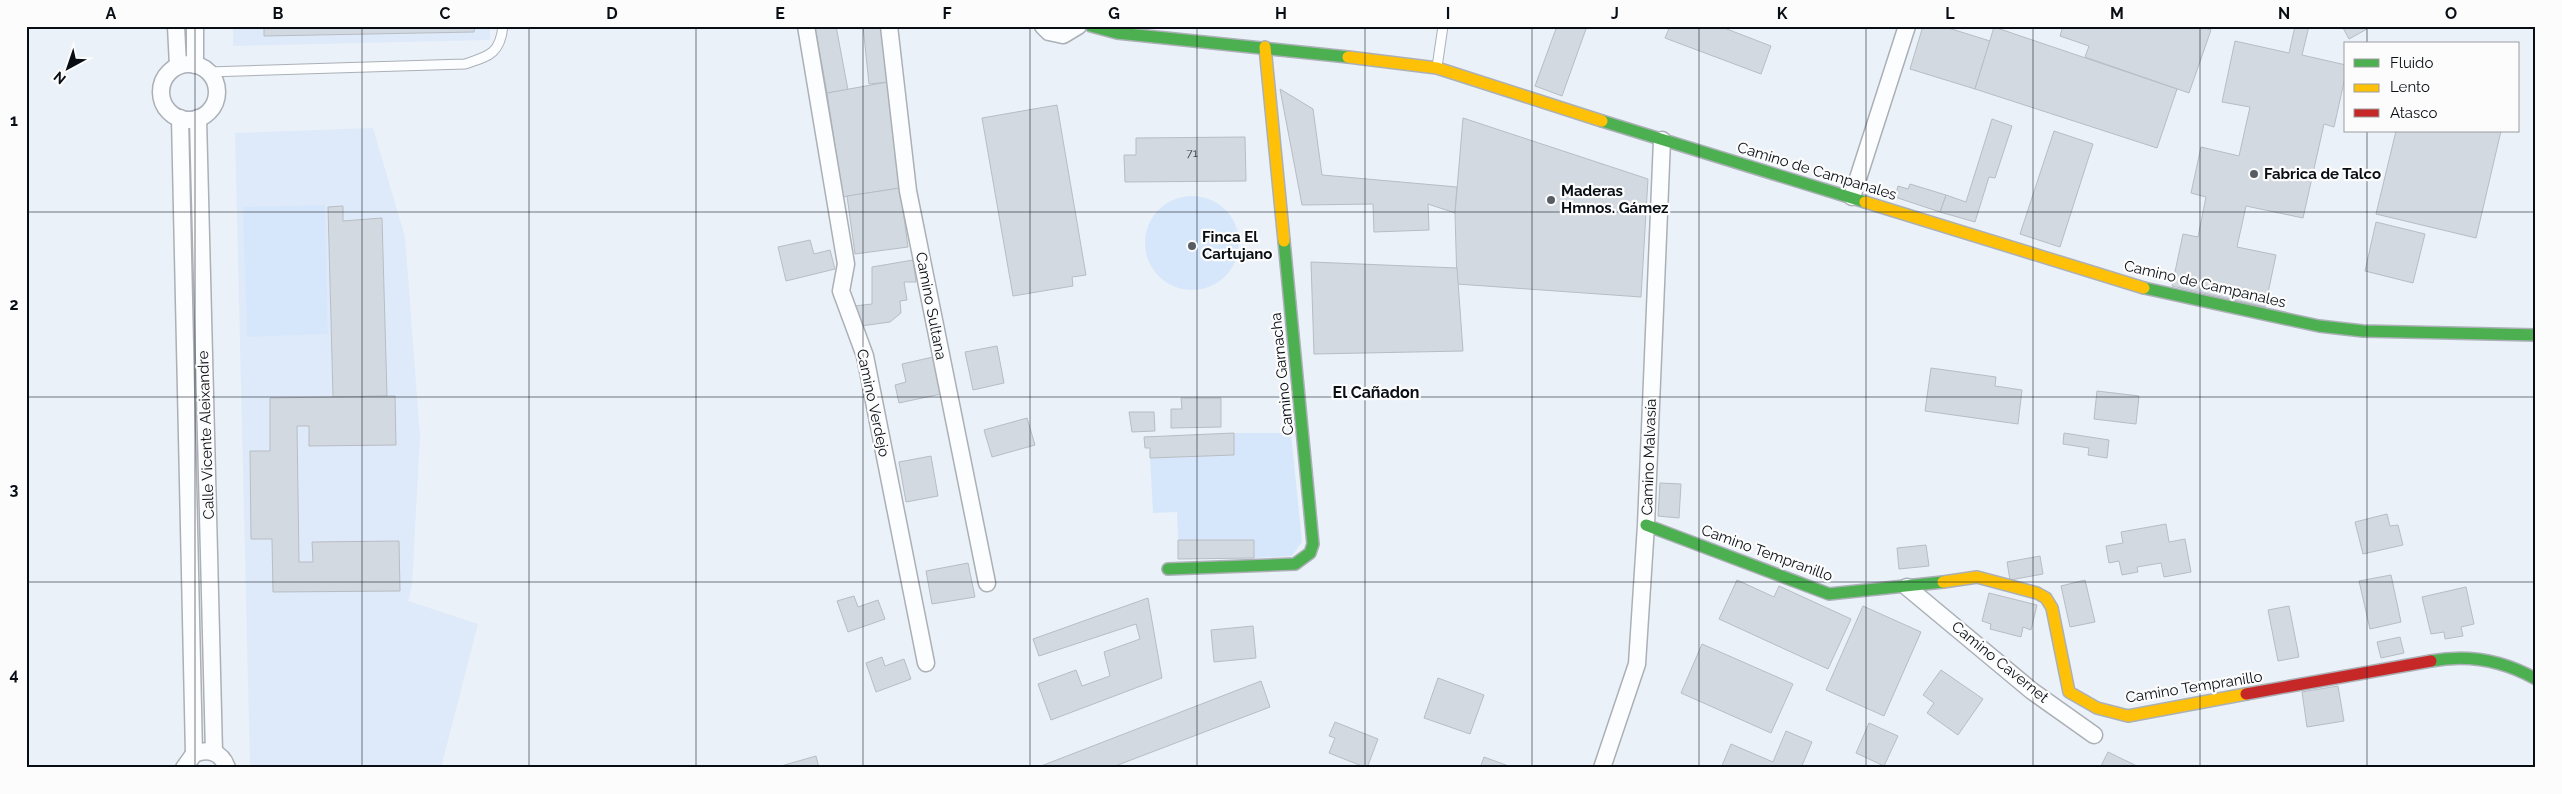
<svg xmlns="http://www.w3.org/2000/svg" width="2562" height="794" viewBox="0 0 2562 794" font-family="Raleway,sans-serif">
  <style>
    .built { fill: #deeaf9 }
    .garden { fill: #d7e7fb }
    .building { fill: #d3d9e0; stroke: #b8bdc4 }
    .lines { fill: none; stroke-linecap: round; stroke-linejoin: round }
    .lane-casing { stroke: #abb0b7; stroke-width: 11 }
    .street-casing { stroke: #abb0b7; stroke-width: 19 }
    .fast-casing { stroke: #abb0b7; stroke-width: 14 }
    .slow-casing { stroke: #abb0b7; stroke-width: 14 }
    .jam-casing { stroke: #abb0b7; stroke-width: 14 }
    .lane { stroke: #fcfdfe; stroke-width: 9 }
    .street { stroke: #fcfdfe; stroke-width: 16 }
    .fast { stroke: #4caf50; stroke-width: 11 }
    .slow { stroke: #ffc107; stroke-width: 11 }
    .jam { stroke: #c62828; stroke-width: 11 }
    .grid { fill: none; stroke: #090e15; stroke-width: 1; stroke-opacity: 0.55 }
    .poi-dot { fill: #585d64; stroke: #fcfcfc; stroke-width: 2 }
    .labels { text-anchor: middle; stroke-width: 4.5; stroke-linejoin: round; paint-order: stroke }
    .number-label { font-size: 12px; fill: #3c4249 }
    .street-label { font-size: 15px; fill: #090e15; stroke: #fcfcfc }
    .poi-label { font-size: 15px; font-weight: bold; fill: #090e15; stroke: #fcfcfc; text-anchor: start }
    .neighbourhood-label { font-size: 16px; font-weight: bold; fill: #090e15; stroke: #fcfcfc }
    .neatline { fill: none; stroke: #090e15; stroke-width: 2 }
    .grid-label { font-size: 16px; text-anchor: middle; font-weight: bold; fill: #090e15 }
  </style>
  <rect width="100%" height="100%" fill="#ebf1f8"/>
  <g class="built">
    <polygon points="233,26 490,26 490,40 233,46"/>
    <polygon points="373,128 405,237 420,436 412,586 408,601 478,624 441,768 250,768 235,133"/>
  </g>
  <g class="garden">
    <circle cx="1192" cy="243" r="47"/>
    <polygon points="325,205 328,334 247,337 243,207"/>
    <polygon points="1234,433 1291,433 1302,542 1292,556 1254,558 1254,540 1178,540 1177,512 1153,513 1150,458 1234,455"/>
  </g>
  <g class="building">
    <polygon points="264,26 475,26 474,32 264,36"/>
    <polygon points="815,26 836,26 848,90 827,93"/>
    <polygon points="863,26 882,26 888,82 869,84"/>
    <polygon points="1557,26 1587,26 1562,96 1535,86"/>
    <polygon points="1670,26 1719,26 1771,46 1761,74 1665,38"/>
    <polygon points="1923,26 1942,26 1990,41 1975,89 1910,69"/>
    <polygon points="2063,26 2200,26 2211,30 2189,93 2085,57 2089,46 2060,36"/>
    <polygon points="2295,26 2309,26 2302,55 2346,65 2346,73 2334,127 2324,124 2303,218 2246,206 2237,247 2276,255 2265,307 2172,286 2183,234 2198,237 2206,197 2191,193 2201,147 2239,156 2250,107 2222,102 2235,41 2289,53"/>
    <polygon points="2342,26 2366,26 2367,29 2349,39"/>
    <polygon points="1994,27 2177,89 2157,148 1975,89"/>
    <polygon points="888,82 900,188 843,197 827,93"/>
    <polygon points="1280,89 1313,109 1322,175 1457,187 1455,213 1428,204 1429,230 1374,232 1373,204 1302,205"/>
    <polygon points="1057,105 1086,275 1072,277 1073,286 1013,296 982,118"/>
    <polygon points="1463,118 1648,179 1641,297 1457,284 1455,213"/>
    <polygon points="1992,119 2012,126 1995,178 1989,177 1975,222 1940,212 1946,195 1966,202"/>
    <polygon points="2054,131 2093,144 2060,247 2020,234"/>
    <polygon points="2396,131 2501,131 2476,238 2376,214"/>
    <polygon points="1245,137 1246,181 1125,182 1124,155 1136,155 1136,138"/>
    <polygon points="1910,184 1946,195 1940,212 1895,197 1898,186 1908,189"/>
    <polygon points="900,188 908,247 855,254 847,196"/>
    <polygon points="343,206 343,221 382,218 387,396 333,397 328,207"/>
    <polygon points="2376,222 2425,234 2413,283 2365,271"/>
    <polygon points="810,240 814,254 830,250 835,269 786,281 778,247"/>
    <polygon points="913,260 916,282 904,282 907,300 900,301 901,313 890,322 861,326 854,306 872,304 872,267"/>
    <polygon points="1311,262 1457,268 1463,351 1314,354"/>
    <polygon points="997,346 1004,383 973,390 965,352"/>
    <polygon points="933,357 941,394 899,403 895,385 906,382 902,364"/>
    <polygon points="1931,368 1996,377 1995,386 2022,390 2018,424 1925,411"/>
    <polygon points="2097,391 2139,396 2136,424 2094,419"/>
    <polygon points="395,396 396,445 309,446 309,426 297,426 299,562 313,562 312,542 399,541 400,591 273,592 272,539 251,539 250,451 270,451 270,398"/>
    <polygon points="1181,398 1221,398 1221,427 1171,428 1171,409 1182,409"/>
    <polygon points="1129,412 1154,412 1155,431 1132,432"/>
    <polygon points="1027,418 1035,445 992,457 984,430"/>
    <polygon points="1234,433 1234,455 1150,458 1150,448 1145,448 1144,437"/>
    <polygon points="2064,433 2109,440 2107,458 2088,455 2089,448 2063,444"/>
    <polygon points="931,456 938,496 906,502 899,462"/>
    <polygon points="1660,483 1681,484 1679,518 1658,516"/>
    <polygon points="2387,514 2390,526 2398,525 2403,545 2363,554 2355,522"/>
    <polygon points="2166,524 2169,542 2185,539 2191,572 2164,577 2161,563 2137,567 2138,572 2122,575 2119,561 2109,563 2106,546 2123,543 2121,532"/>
    <polygon points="1178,540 1254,540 1254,558 1178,559"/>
    <polygon points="1926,545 1929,566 1899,569 1897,548"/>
    <polygon points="2040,556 2043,574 2010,580 2007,562"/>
    <polygon points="968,563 975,597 932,604 926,571"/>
    <polygon points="2391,575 2401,622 2370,629 2359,581"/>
    <polygon points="1737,580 1774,597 1779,586 1851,619 1828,669 1719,619"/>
    <polygon points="2085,580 2095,622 2070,627 2061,586"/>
    <polygon points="2466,587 2474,624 2461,627 2463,636 2445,639 2444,632 2431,634 2422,597"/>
    <polygon points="1989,593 2037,605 2031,630 2023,627 2021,637 1990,629 1991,624 1982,621"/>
    <polygon points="854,596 858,607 878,600 885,619 848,632 837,601"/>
    <polygon points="1148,598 1162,678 1051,720 1038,684 1076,670 1082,686 1110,676 1104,652 1140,639 1136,624 1039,656 1033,639"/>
    <polygon points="1863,606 1921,632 1884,716 1826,690"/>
    <polygon points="2289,606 2299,657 2278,661 2268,610"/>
    <polygon points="1253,626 1256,658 1214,662 1211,630"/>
    <polygon points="2400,637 2404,653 2381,658 2377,642"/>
    <polygon points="1702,644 1793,684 1771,733 1681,693"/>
    <polygon points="882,657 885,666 904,659 911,679 876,692 866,663"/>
    <polygon points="1941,670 1983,699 1958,735 1927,713 1934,703 1923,695"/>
    <polygon points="1438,678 1484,695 1470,734 1424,718"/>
    <polygon points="1261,681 1270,707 1110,768 1041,766"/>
    <polygon points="2338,686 2344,721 2307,727 2302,692"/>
    <polygon points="1335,722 1378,739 1367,768 1329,753 1335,738 1329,736"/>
    <polygon points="1869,723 1898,736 1884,766 1856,753"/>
    <polygon points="1786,731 1812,742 1801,768 1721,768 1731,744 1773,762"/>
    <polygon points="2108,752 2141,768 2100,768"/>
    <polygon points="816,756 819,768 774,768"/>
    <polygon points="1484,757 1514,768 1480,768"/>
  </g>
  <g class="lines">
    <g class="lane-casing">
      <g id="lane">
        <polyline points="1437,67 1443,26"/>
        <path d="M208,72L465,64C489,56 500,54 503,26"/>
      </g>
    </g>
    <g class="street-casing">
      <g id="street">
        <polyline points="176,26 178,66"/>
        <polyline points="195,26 195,65"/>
        <polyline points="806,26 846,264 841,291 865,356 926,663"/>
        <polyline points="889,26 908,191 987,583"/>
        <polyline points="1043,26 1049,32 1063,35 1078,26"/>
        <circle cx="189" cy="92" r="28"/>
        <polyline points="180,118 194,754"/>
        <polyline points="198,118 214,752"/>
        <polyline points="1852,197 1907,26"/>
        <polyline points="1907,587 2032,691 2094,735"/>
        <path d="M184,768L194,754C208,748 222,752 227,768"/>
        <polyline points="1602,768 1637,664 1646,525 1662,140"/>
      </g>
    </g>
    <g class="fast-casing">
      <g id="fast">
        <polyline points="1091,26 1117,33 1348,57"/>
        <polyline points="1602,121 1865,202"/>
        <polyline points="2144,288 2319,326 2363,331 2536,335"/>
        <polyline points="1646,525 1829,594 1943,582"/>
        <polyline points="1168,569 1295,564 1310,553 1313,544 1284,241"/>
        <path d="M2431,661C2468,654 2504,661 2536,679"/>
      </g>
    </g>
    <g class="slow-casing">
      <g id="slow">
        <polyline points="1265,47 1284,241"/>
        <polyline points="1348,57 1437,68 1602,121"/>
        <polyline points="1865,202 2144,288"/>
        <polyline points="1943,582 1977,577 2037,593 2046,598 2052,608 2069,692 2097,708 2128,716 2246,694"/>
      </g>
    </g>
    <g class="jam-casing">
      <polyline id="jam" points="2246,694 2431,661"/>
    </g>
    <use href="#lane" class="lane"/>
    <use href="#street" class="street"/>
    <use href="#fast" class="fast"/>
    <use href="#slow" class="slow"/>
    <use href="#jam" class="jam"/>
  </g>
  <path class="grid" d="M195,26V768M362,26V768M529,26V768M696,26V768M863,26V768M1030,26V768M1197,26V768M1365,26V768M1532,26V768M1699,26V768M1866,26V768M2033,26V768M2200,26V768M2367,26V44M2367,131V768M26,212H2536M26,397H2536M26,582H2536"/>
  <g class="poi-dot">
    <circle cx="2254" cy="174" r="5"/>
    <circle cx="1551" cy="200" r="5"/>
    <circle cx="1192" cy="246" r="5"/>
  </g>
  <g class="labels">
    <g class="number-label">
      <text x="1192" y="157">71</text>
    </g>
    <g class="street-label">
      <text transform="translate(1817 171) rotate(17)" y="5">Camino de Campanales</text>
      <text transform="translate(2205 284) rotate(13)" y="5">Camino de Campanales</text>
      <text transform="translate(931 306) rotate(79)" y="5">Camino Sultana</text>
      <text transform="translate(1282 374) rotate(-96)" y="5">Camino Garnacha</text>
      <text transform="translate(873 403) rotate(78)" y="5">Camino Verdejo</text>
      <text transform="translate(206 435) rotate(-92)" y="5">Calle Vicente Aleixandre</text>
      <text transform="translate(1649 457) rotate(-88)" y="5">Camino Malvasía</text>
      <text transform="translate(1767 553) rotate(20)" y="5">Camino Tempranillo</text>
      <text transform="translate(2000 662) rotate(39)" y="5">Camino Cavernet</text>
      <text transform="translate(2194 687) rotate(-9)" y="5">Camino Tempranillo</text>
    </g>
    <g class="poi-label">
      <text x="2264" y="179">Fabrica de Talco</text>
      <text x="1561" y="196">Maderas<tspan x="1561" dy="17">Hmnos. Gámez</tspan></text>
      <text x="1202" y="242">Finca El<tspan x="1202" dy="17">Cartujano</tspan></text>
    </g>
    <g class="neighbourhood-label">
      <text x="1376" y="398">El Cañadon</text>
    </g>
  </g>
  <rect width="2562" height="794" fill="none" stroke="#fcfcfc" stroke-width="55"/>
  <rect x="2344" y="42" width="175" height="90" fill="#fcfcfc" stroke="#9b9da0"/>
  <rect x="2354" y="59" width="25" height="8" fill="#4caf50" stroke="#9b9da0"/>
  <text x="2390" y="68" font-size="15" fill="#090e15">Fluido</text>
  <rect x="2354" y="84" width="25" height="8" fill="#ffc107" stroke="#9b9da0"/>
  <text x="2390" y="92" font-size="15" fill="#090e15">Lento</text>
  <rect x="2354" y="109" width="25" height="8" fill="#c62828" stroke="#9b9da0"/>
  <text x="2390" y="118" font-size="15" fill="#090e15">Atasco</text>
  <g transform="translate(68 68) rotate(220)" stroke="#fcfcfc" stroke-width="4" paint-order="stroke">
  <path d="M0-4L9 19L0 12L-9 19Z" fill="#090e15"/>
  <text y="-8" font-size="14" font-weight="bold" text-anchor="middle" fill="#090e15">N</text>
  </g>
  <rect x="28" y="28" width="2506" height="738" class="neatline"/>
  <g class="grid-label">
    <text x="111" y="19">A</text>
    <text x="278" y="19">B</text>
    <text x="445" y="19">C</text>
    <text x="612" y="19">D</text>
    <text x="780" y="19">E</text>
    <text x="947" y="19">F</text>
    <text x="1114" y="19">G</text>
    <text x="1281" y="19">H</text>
    <text x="1448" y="19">I</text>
    <text x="1615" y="19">J</text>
    <text x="1782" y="19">K</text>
    <text x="1950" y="19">L</text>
    <text x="2117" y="19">M</text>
    <text x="2284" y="19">N</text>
    <text x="2451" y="19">O</text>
    <text x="14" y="126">1</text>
    <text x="14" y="310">2</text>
    <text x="14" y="495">3</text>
    <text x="14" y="680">4</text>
  </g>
</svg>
